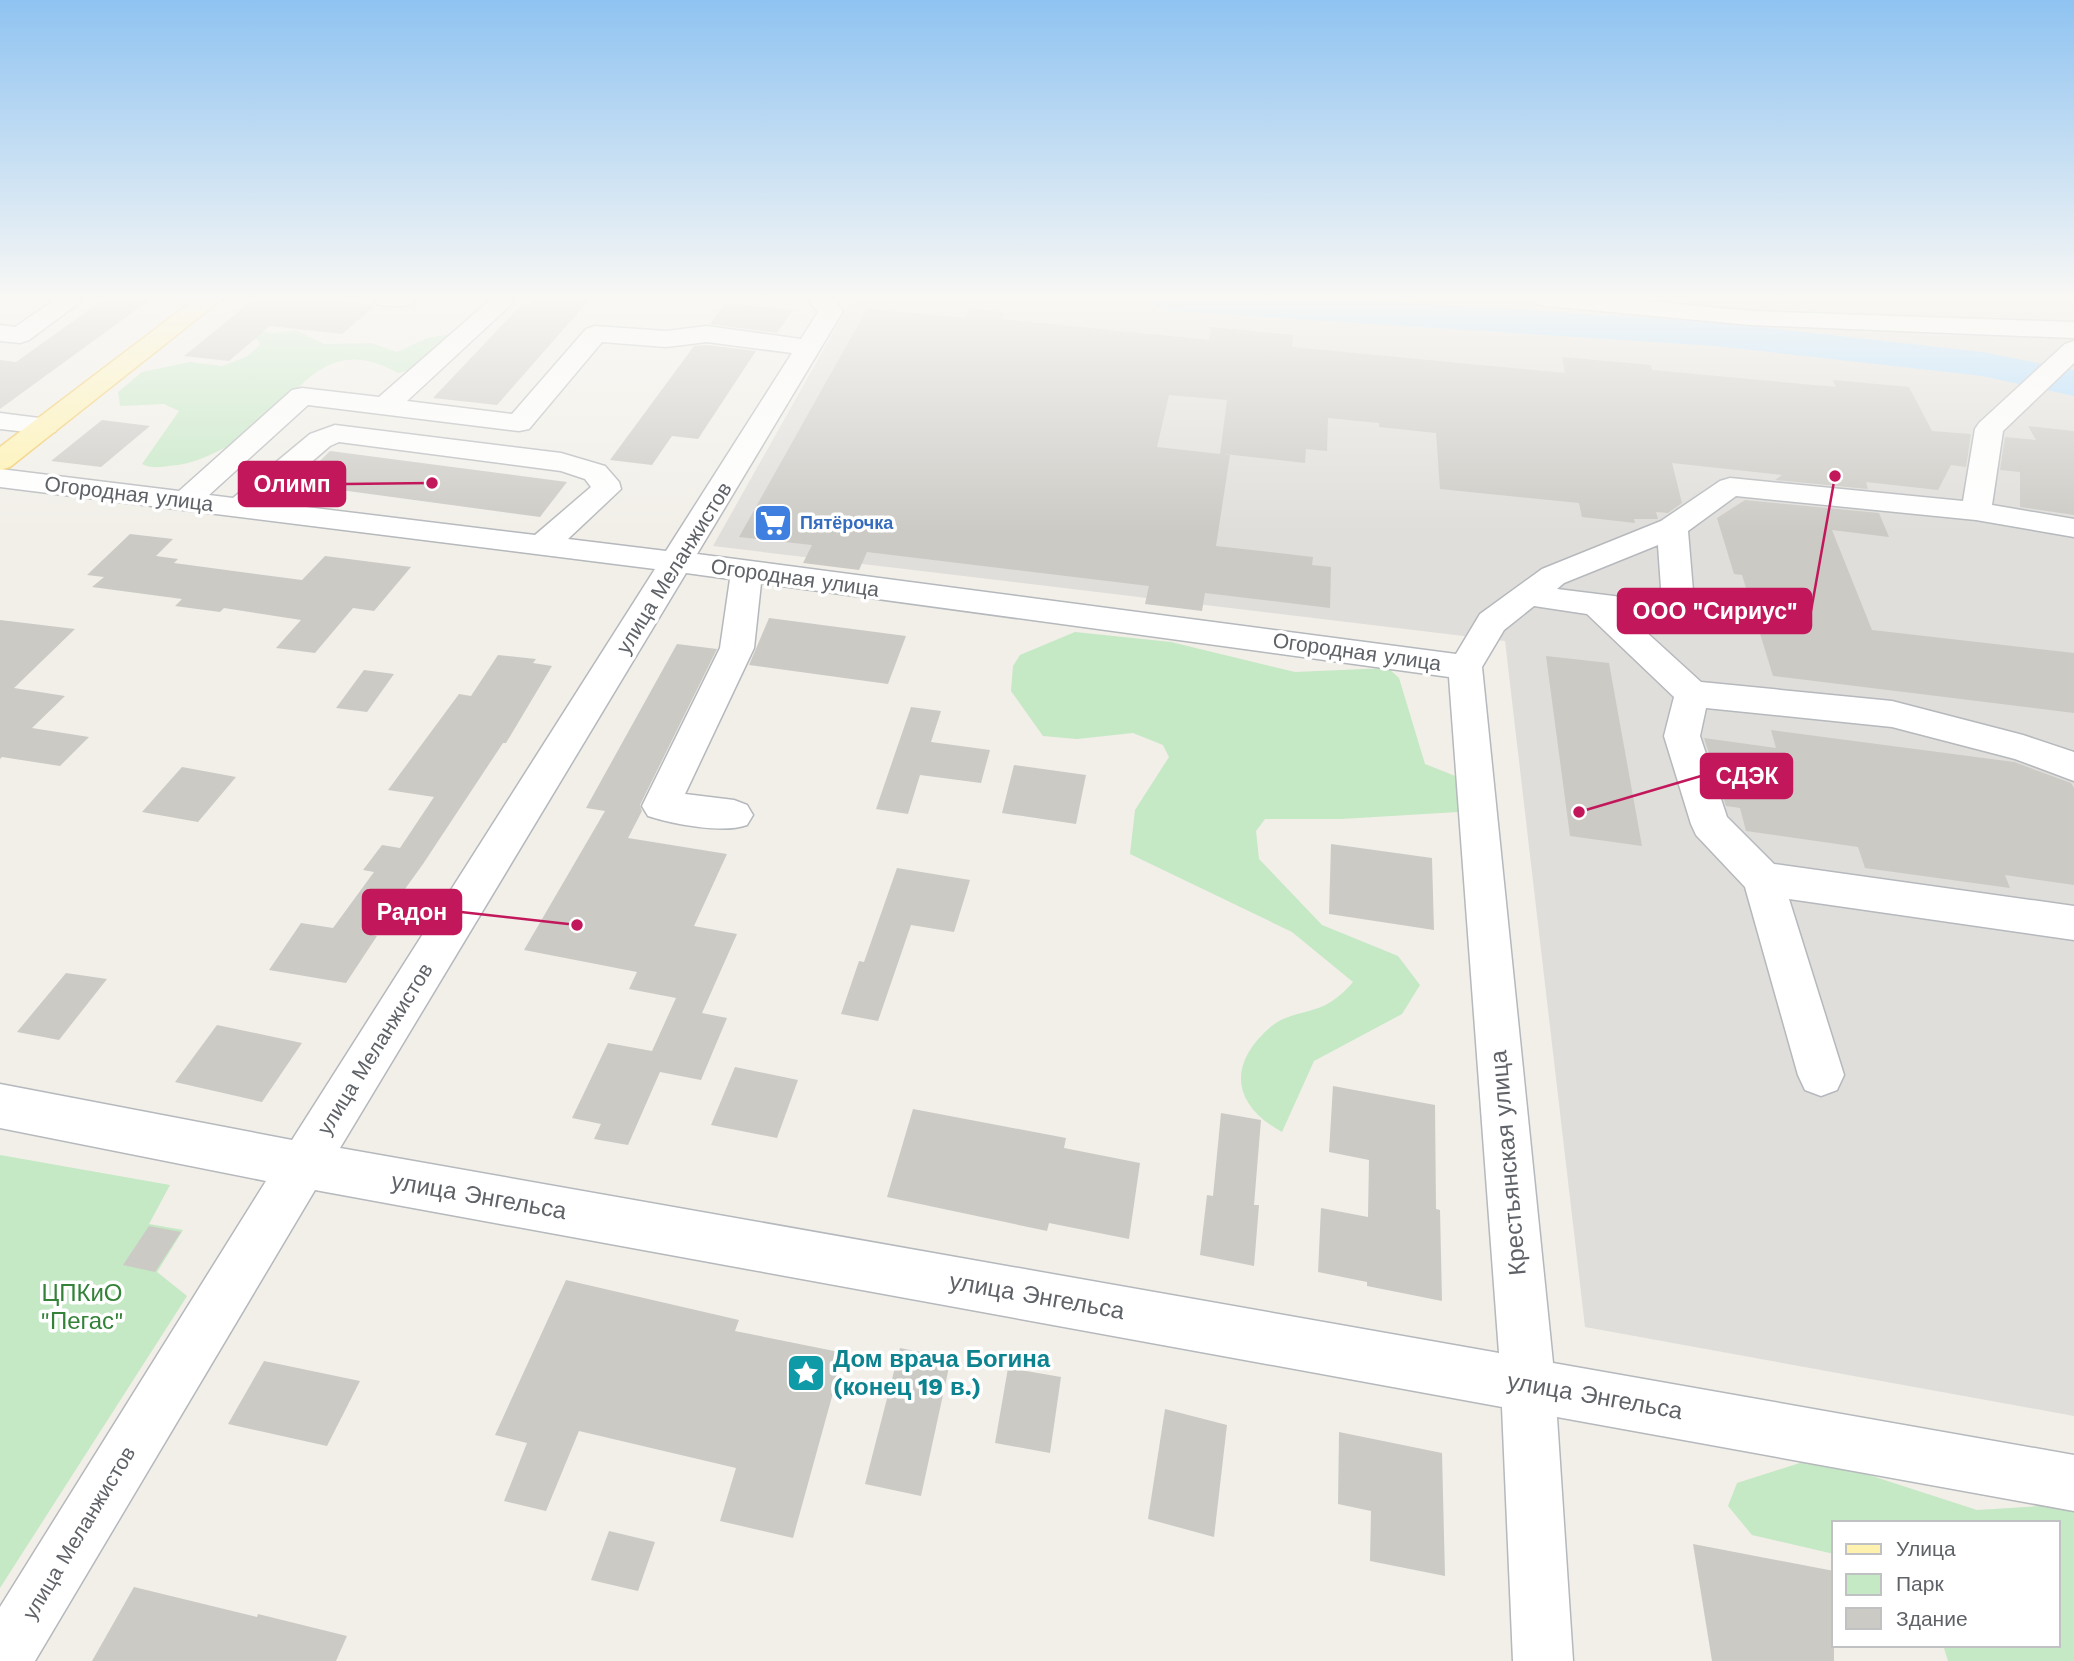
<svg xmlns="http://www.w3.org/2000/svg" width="2074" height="1661" viewBox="0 0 2074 1661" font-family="'Work Sans',sans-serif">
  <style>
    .industrial { fill: #e0deda }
    .green { fill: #c5e8c5 }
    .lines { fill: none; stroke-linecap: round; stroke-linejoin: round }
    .river { fill: #aadaff; fill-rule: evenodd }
    .building { fill: #cccac5; fill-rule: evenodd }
    .minor-casing { stroke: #b5b8bc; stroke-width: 3 }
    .major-casing { stroke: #f2c960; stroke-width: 3 }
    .minor { fill: #fff; fill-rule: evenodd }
    .major { fill: #fff2af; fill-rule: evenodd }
    .labels { text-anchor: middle; stroke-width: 7; stroke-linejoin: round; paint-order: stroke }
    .far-shop-label { font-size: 18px; font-weight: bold; fill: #366cbe; stroke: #fff; text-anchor: start }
    .street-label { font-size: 21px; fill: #5f6368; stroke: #fff }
    .near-street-label { font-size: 24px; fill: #5f6368; stroke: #fff }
    .near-park-label { font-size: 24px; fill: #348238; stroke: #fff }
    .near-culture-label { font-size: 24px; font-weight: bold; fill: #0d838f; stroke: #fff; text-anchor: start }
    .leader { fill: none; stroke: #c2185b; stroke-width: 2.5 }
    .callout-dot { fill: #c2185b; stroke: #fff; stroke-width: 2.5 }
    .callout { fill: #c2185b; stroke: #c2185b; stroke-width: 2.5 }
    .callout-label { font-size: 23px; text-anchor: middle; font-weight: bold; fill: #fff }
  </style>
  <rect width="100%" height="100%" fill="#f1efe8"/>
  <polygon class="industrial" points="852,299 2074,299 2074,1416 1585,1327 1505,641 713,546"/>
  <g class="green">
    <path d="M233,327L273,333L296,330L324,344L372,343L397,352L427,338L452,334L418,368L398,373C327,334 304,388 259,426C239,442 202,462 178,465C165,466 153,470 142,464L179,411L164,404L120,406L118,392L142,372L190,362L222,366L246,357L260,345L258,340L216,334Z"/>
    <path d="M1075,632L1171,642L1295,672L1388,668L1399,678L1425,764L1468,781L1458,812L1341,819H1265L1256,831L1259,859L1322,925L1398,956L1420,985L1402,1014L1314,1061L1282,1132C1231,1104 1227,1063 1273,1025C1288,1013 1313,1013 1329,1003C1338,998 1347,989 1353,982L1292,932L1130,854L1135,810L1169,757L1163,745L1133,733L1077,739L1043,736L1011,691L1013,666L1020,655Z"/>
    <polygon points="0,1155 170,1185 149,1224 183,1230 157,1272 187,1296 0,1588"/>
    <polygon points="1806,1461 1835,1464 1977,1510 2074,1504 2074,1661 1948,1661 1943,1645 2058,1645 2058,1523 1834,1523 1834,1554 1752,1535 1728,1506 1737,1483"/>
  </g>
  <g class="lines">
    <polygon class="river" points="1150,299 1352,299 1716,322 1982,352 2074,370 2074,396 1982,376 1716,346 1169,311 1155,307"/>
  </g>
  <g class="building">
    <polygon points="104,299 151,299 0,409 0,360 16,362"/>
    <polygon points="254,299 327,299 375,306 342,334 270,326 229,361 184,356"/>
    <polygon points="535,299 590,299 497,405 433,398 522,304 529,305"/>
    <polygon points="726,303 793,310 777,333 710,324"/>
    <path d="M867,309L965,318L969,309L1004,312L1001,319L1209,340L1211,327L1293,335L1292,347L1565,373L1562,357L1651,365L1652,370L1836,387L1833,380L1909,387L1932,431L1971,434L1966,467L1951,465L1938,490L1866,482L1868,489L1775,480L1782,475L1672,463L1682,503L1668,513L1656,512L1658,519H1634L1635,523L1582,517L1579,503L1440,489L1436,433L1379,427V423L1328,418L1327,451L1306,449L1305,463L1224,454L1230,455L1216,546L1313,557L1312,565L1331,567L1330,608L1205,593L1202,611L1145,604L1149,586L867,552L859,570L803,563L812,545L739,537ZM1169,395L1227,400L1220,454L1157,447Z"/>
    <polygon points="707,345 756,351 698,439 672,436 652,465 610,460 694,346"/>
    <polygon points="102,420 150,426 101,467 51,461"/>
    <polygon points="2028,426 2074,431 2074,515 2020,507 2020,472 2000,470 2005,437 2036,440"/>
    <polygon points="330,451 567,482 540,517 296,484"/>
    <polygon points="1745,500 1879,513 1889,537 1832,530 1872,630 2074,653 2074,713 1773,676 1742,575 1734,574 1717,518"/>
    <polygon points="130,534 173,539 156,556 178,559 174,563 302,580 325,556 411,567 374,611 353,608 315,653 276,648 301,620 224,608 220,612 175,606 182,599 92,587 104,577 87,575"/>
    <polygon points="769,618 906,636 888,684 749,665"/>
    <polygon points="0,620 75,629 14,688 65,696 32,728 89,737 60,766 2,757 0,759"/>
    <polygon points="677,644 717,649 640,805 642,811 628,838 727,854 694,926 737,934 702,1013 727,1018 701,1080 660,1072 628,1145 594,1139 601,1124 572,1118 608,1043 652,1051 676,998 629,989 637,972 524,950 605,811 586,808"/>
    <polygon points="498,655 536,659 533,663 552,666 506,743 503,743 423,864 372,935 377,936 346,983 269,970 301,923 333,928 374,872 363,870 382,845 400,848 434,797 388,790 459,694 471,696"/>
    <polygon points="1546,656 1609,663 1642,846 1570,836"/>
    <polygon points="364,670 394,674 367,712 336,708"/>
    <polygon points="911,707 941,711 931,742 990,750 981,783 920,775 908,814 876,809"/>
    <polygon points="1771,730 2014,762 2071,783 2074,788 2074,885 2005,875 2010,888 1865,868 1858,847 1746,831 1740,808 1726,806 1704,738 1776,748"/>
    <polygon points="1014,765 1086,775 1076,824 1002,813"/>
    <polygon points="182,767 236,777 198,822 142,812"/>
    <polygon points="1331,844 1432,858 1434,930 1329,914"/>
    <polygon points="897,868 970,880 954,932 911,925 878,1021 841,1014 859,961 864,962"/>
    <polygon points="66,973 107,979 59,1040 17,1032"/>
    <polygon points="217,1025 302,1043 262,1102 175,1082"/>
    <polygon points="735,1067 798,1080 777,1138 711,1125"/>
    <polygon points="1333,1086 1435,1105 1436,1209 1440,1210 1442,1301 1367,1286 1367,1282 1318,1272 1321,1208 1368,1217 1369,1160 1329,1152"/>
    <polygon points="913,1109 1066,1138 1064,1148 1140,1163 1129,1239 1049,1223 1047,1231 887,1197"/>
    <polygon points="1221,1113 1261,1120 1254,1205 1259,1205 1254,1266 1200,1255 1207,1195 1213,1196"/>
    <polygon points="149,1226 181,1232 155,1272 123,1265"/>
    <polygon points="566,1280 739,1320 735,1331 844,1353 793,1538 720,1521 736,1468 579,1431 546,1511 504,1501 527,1443 495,1435"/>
    <polygon points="900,1348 951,1358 921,1496 865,1484"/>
    <polygon points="264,1361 360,1381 327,1446 228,1424"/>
    <polygon points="1008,1368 1061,1377 1050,1453 995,1443"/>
    <polygon points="1165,1409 1227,1425 1214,1537 1148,1519"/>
    <polygon points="1339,1432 1442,1453 1445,1576 1370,1561 1371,1511 1338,1504"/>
    <polygon points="609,1531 655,1542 638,1591 591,1580"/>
    <polygon points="1693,1544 1834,1571 1834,1661 1712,1661"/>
    <polygon points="134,1587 257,1617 258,1614 347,1636 336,1661 92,1661"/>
  </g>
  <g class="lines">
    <g class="minor-casing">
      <g id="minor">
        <polygon points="56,299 84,299 29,340 20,343 0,341 0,325 15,327"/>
        <path d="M374,299H416L413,304C401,307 389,307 377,304Z"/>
        <path d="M491,299H517L407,401L512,414L586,329L595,326L666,331L707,326L801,339L818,312L807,299H833L843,311L697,554L1456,654L1480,614L1542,569L1661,521L1720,481L1730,478L1963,501L1975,429L1979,423L2065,344L2074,341V363L2003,431L1992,505L2074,519V537L1976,520L1736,496L1688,531L1695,615L1691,623L1679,626L1633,620L1701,682L1892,701L2023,735L2074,752V781L2015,759L1892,727L1706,708L1700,736L1727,817L1774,864L2074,906V940L1789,899L1844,1075L1837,1090L1821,1096L1805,1090L1798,1075L1745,887L1696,835L1691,824L1664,736L1674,697L1587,614L1534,606L1504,630L1482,667L1553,1363L2074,1455V1511L1557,1417L1573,1661H1513L1502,1407L315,1190L35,1661H0V1607L266,1181L0,1128V1084L292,1140L655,569L0,487V469L179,491L292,390L302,388L379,397ZM602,342L666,347L707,342L792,353L666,551L568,539L621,489L619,482L605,466L561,453L335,425L310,434L233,498L209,495L308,405L519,431L529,429ZM339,442L561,471L585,479L591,487L535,535L265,502L330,446ZM1658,545L1662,602L1557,589L1564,583ZM686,573L730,579L720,648L642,806L648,816C673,824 723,834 747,825L753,815L747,805L734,800L685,794L754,648L761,583L1449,677L1499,1353L340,1148Z"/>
        <polygon points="1535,299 1626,299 1751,311 2074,322 2074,338 1751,325 1547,306 1538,304"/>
        <polygon points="0,413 55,420 59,426 55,432 45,434 0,429"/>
      </g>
    </g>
    <g class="major-casing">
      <polygon id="major" points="195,299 222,299 10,467 0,470 0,447"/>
    </g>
    <use href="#minor" class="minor"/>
    <use href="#major" class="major"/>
  </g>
  <linearGradient id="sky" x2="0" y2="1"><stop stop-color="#8fc3f1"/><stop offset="0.56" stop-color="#f9f8f5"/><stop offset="1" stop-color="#f9f8f5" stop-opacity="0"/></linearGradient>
  <rect width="2074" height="532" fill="url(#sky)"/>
  <defs>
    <g id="supermarket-square" transform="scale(2.0125)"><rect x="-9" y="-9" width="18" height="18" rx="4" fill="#3f7fe0" stroke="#fff"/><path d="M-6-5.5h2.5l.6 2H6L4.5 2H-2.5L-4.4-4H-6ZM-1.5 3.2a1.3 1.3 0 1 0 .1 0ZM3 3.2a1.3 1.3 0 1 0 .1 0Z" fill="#fff"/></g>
    <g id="sight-square" transform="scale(2.0125)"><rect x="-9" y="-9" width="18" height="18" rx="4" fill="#0f9aa8" stroke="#fff"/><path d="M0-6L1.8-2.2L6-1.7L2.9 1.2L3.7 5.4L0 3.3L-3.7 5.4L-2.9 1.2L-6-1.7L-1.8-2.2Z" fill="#fff"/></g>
  </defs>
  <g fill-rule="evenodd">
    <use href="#supermarket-square" x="773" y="523"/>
    <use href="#sight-square" x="806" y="1373"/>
  </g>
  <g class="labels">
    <g class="far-shop-label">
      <text x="800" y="529">Пятёрочка</text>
    </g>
    <g class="street-label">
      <text transform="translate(129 494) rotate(7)" y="7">Огородная улица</text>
      <text transform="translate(674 568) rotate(-58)" y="7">улица Меланжистов</text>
      <text transform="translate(795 578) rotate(8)" y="7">Огородная улица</text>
      <text transform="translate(1357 652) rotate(8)" y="7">Огородная улица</text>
      <text transform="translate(375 1049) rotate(-58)" y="7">улица Меланжистов</text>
      <text transform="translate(79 1533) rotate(-59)" y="7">улица Меланжистов</text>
    </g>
    <g class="near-street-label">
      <text transform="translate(1508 1163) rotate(-95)" y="8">Крестьянская улица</text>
      <text transform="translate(479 1196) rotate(10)" y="8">улица Энгельса</text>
      <text transform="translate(1037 1296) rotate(10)" y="8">улица Энгельса</text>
      <text transform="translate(1595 1396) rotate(10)" y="8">улица Энгельса</text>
    </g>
    <g class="near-park-label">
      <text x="82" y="1301">ЦПКиО<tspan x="82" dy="28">"Пегас"</tspan></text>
    </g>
    <g class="near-culture-label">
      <text x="833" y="1367">Дом врача Богина<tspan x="833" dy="28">(конец 19 в.)</tspan></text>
    </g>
  </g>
  <path class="leader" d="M432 483L345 484M1835 476L1811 611M1579 812L1701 776M577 925L461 912"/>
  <g class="callout-dot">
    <circle cx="432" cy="483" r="7"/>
    <circle cx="1835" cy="476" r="7"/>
    <circle cx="1579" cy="812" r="7"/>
    <circle cx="577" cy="925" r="7"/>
  </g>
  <g class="callout">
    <rect x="239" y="462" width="106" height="44" rx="7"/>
    <rect x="1618" y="589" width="193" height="44" rx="7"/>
    <rect x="1701" y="754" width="91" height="44" rx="7"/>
    <rect x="363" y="890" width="98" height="44" rx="7"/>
  </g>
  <g class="callout-label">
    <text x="292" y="492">Олимп</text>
    <text x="1715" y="619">ООО "Сириус"</text>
    <text x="1747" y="784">СДЭК</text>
    <text x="412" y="920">Радон</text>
  </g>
  <rect x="1832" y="1521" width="228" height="126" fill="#ffffff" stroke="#bfc1c3" stroke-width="2"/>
  <rect x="1846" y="1544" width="35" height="10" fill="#fff2af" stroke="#bfc1c3" stroke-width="2"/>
  <text x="1896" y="1556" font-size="21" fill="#5f6368">Улица</text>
  <rect x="1846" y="1574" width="35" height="21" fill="#c5e8c5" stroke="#bfc1c3" stroke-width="2"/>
  <text x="1896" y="1591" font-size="21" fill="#5f6368">Парк</text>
  <rect x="1846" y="1608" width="35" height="21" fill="#cccac5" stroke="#bfc1c3" stroke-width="2"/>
  <text x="1896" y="1626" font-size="21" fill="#5f6368">Здание</text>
</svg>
